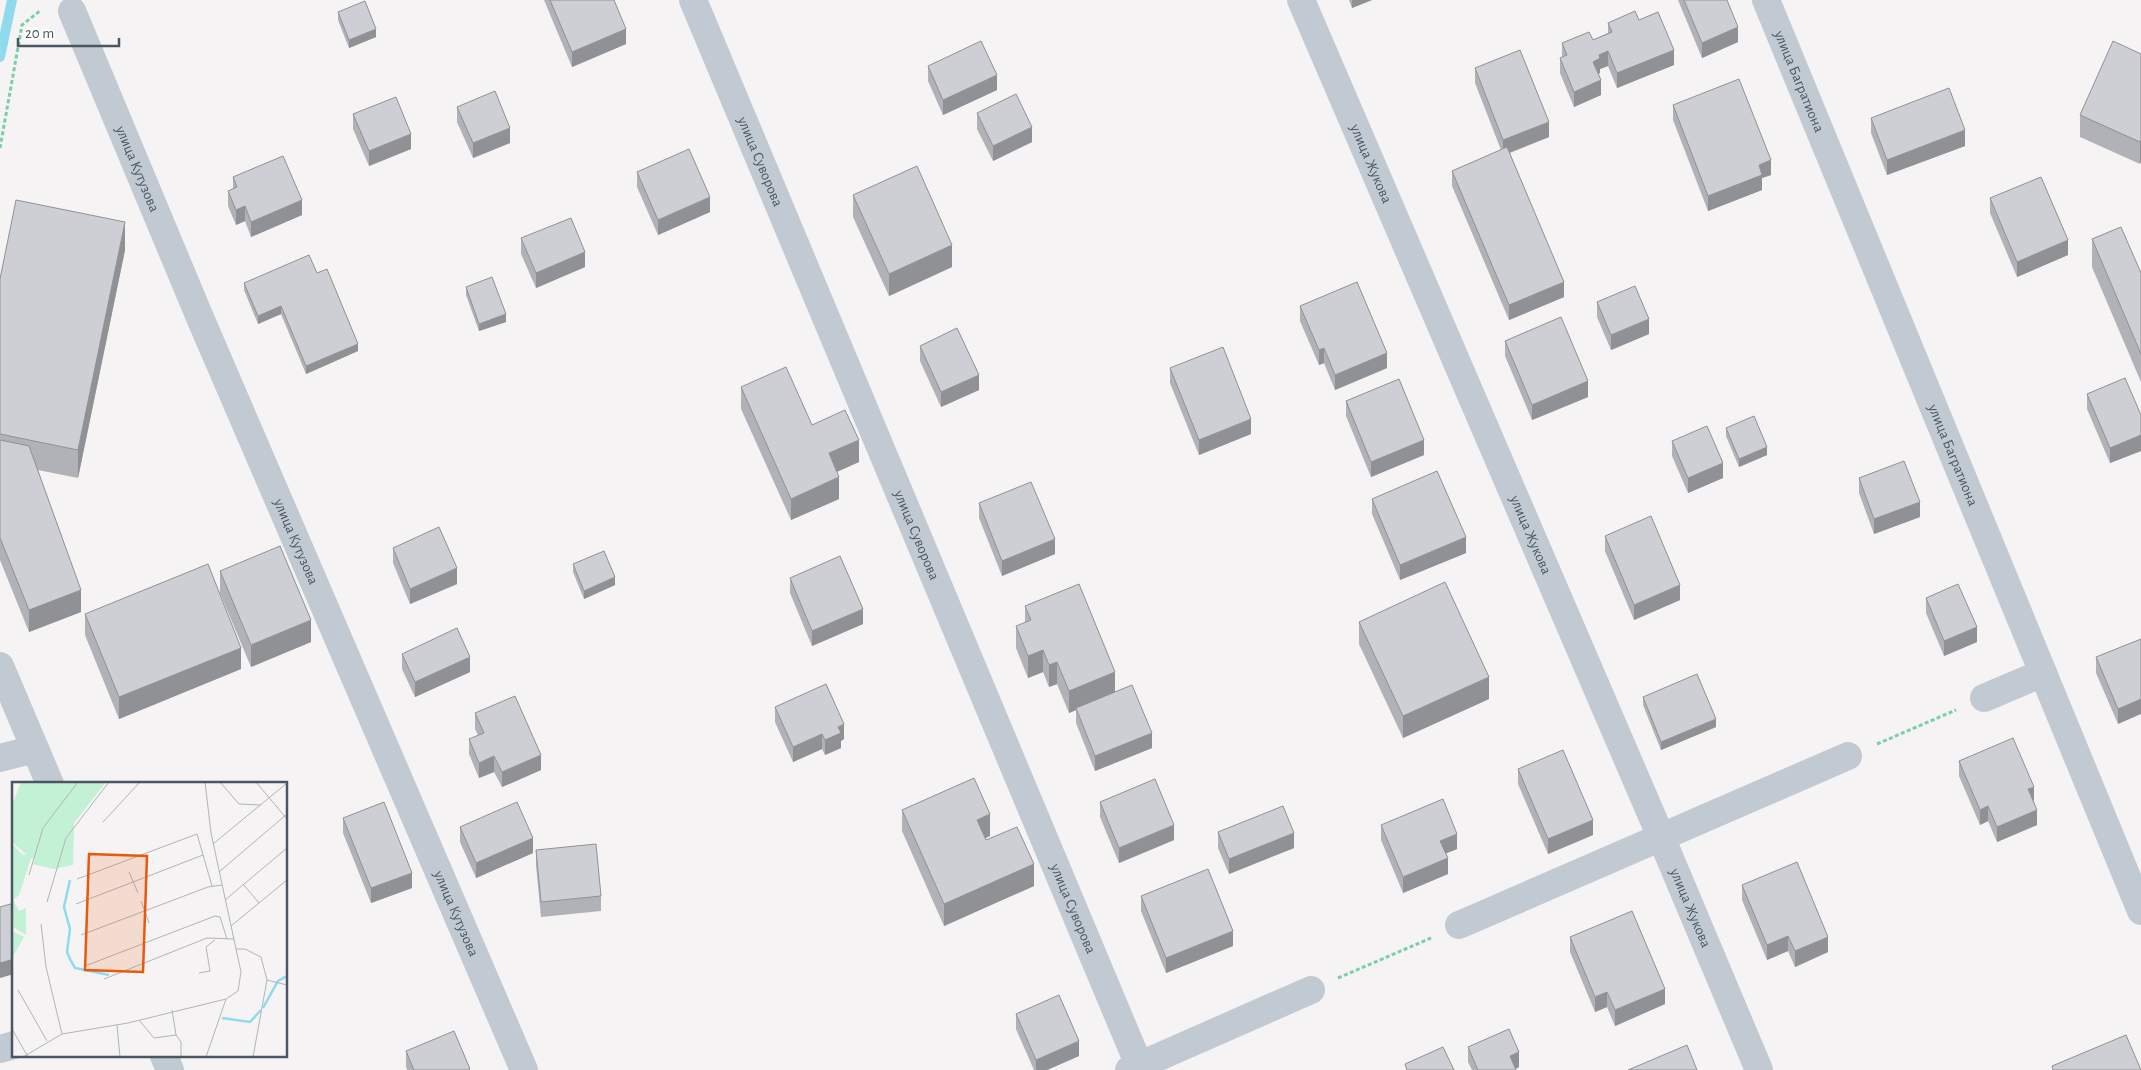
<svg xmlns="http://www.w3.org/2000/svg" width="2141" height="1070" viewBox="0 0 2141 1070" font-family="'Alegreya Sans',sans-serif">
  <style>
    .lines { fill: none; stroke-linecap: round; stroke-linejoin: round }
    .stream { stroke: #90daee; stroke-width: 10 }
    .path { stroke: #7ad0a6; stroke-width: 3; stroke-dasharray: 4 2.5; stroke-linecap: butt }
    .minor { stroke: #c1cad2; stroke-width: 28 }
    .wall { fill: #b0b2b7 }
    .shaded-wall { fill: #909195 }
    .building { fill: #cdcfd5; stroke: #909195 }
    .labels { text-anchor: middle; stroke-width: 4.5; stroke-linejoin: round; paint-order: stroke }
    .street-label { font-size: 15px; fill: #4a5661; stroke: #fff }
    .inset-river { fill: none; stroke: #90daee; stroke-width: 2.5 }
    .inset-road { fill: none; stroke: #b1b4b9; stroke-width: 1 }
    .view { fill: #e8590c; fill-opacity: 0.15; stroke: #e8590c; stroke-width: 2.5 }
    .inset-edge { fill: none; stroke: #4a5661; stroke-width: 2.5 }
  </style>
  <rect width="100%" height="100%" fill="#f5f3f3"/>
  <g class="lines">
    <polyline class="stream" points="0,57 12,0"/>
    <g class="path">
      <polyline points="0,148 22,25 41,10"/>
      <polyline points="1877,744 1956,710"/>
      <polyline points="1338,978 1431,938"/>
    </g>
    <g class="minor">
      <path id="s1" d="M693,0L1141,1070"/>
      <path id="s2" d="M1301,0L1661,837L1759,1070"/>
      <path id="s3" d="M1766,0L2141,911"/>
      <path id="s4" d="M72,11L201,320L524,1070"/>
      <polyline points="0,666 50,784"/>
      <polyline points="1984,698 2043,673"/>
      <polyline points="0,758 35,749"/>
      <polyline points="1459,925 1848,756"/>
      <polyline points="0,1049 14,1045"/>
      <polyline points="164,1056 170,1070"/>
      <polyline points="1129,1070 1311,990"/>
    </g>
  </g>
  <g class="wall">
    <polygon points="544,0 614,0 626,44 572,67"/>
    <polygon points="1349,0 1372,0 1352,8"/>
    <polygon points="1678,0 1727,0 1738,42 1702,58"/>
    <polygon points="338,12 376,37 349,48 338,20"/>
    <polygon points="1639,20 1674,65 1617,88 1608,66 1600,69 1600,73 1598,74 1601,95 1574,107 1560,73 1560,58 1562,57 1562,43 1593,40 1608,33 1608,23"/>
    <polygon points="2141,54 2140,164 2080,137 2080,115"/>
    <polygon points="928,66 997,90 943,115 928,81"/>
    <polygon points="1475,68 1549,137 1510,153 1564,297 1509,320 1452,186 1452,171 1501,150 1475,83"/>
    <polygon points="1673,105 1771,175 1762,178 1762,190 1708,211 1673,120"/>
    <polygon points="457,107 510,143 473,158 457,122"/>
    <polygon points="977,113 1032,142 993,161 977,129"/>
    <polygon points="353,114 411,149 369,166 353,129"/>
    <polygon points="1871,118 1965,146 1887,175 1871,133"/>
    <polygon points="637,172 710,212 658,235 637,187"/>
    <polygon points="233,177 302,215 251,237 245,221 236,225 228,206 228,191 233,189"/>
    <polygon points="853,195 952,267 889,296 853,217"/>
    <polygon points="1990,198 2068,255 2017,277 1990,213"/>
    <polygon points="521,238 585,267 536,288 521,254"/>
    <polygon points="2092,239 2141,273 2141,382 2092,267"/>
    <polygon points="125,250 78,478 38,470 81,612 29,632 0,560 0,279"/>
    <polygon points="317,273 358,351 306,374 281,314 258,324 244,290 244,283"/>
    <polygon points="466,287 506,322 479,331 466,295"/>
    <polygon points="1597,302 1649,334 1611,350 1597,317"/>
    <polygon points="1300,306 1387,368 1335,390 1324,363 1319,365 1300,321"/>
    <polygon points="1505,341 1588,397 1532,420 1505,356"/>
    <polygon points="920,346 979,390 941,407 920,361"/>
    <polygon points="1170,368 1251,434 1199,455 1170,383"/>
    <polygon points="741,387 812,425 859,462 837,472 839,499 791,520 741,409"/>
    <polygon points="2087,394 2141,415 2141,451 2110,463 2087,409"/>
    <polygon points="1346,401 1424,455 1371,477 1346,416"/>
    <polygon points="1726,428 1767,455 1739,467 1726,436"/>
    <polygon points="1672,441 1723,478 1688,493 1672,456"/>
    <polygon points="1859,478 1920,517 1874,534 1859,493"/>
    <polygon points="1372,499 1466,553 1400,580 1372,514"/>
    <polygon points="979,503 1055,554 1002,576 979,518"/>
    <polygon points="1605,536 1680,600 1634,620 1605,551"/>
    <polygon points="393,548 457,584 410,604 393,563"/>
    <polygon points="573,564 615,585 584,599 573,572"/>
    <polygon points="220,571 311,642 251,667 220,593"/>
    <polygon points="790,578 863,624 812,646 790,593"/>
    <polygon points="1926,598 1977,642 1944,656 1926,613"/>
    <polygon points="1025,606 1115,692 1152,748 1095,771 1076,723 1076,710 1069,713 1057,684 1049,687 1043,672 1028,678 1016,648 1016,626 1025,623"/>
    <polygon points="85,614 241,669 119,719 85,635"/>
    <polygon points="1359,622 1489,699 1403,738 1359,644"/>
    <polygon points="2141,639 2118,724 2096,673 2096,657"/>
    <polygon points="402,654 470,672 415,697 402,669"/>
    <polygon points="1643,697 1716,727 1661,750 1643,705"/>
    <polygon points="775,707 844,739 841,741 841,748 825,755 822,749 793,762 775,722"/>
    <polygon points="475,713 541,770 502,787 494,772 479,778 469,754 469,739 478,735 475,729"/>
    <polygon points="1959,761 2034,802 2037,825 1997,842 1988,821 1980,825 1959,776"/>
    <polygon points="1518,769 1593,835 1548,854 1518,784"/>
    <polygon points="1100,802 1174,840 1119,863 1100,817"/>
    <polygon points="902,810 990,836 985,838 986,840 1034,886 944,926 902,831"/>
    <polygon points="343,818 412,888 371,903 343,833"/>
    <polygon points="1381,825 1457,849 1446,853 1448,874 1403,893 1381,840"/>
    <polygon points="460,827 533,853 476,878 460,842"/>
    <polygon points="1218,832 1294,848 1229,874 1218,848"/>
    <polygon points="536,850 601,896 601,911 541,917 536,865"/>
    <polygon points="1742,885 1828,952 1795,967 1788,951 1767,960 1742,900"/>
    <polygon points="1141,896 1233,946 1166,973 1141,911"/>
    <polygon points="1570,937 1665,1004 1615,1026 1607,1007 1595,1012 1570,952"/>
    <polygon points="1016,1014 1079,1056 1047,1070 1034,1070 1016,1029"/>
    <polygon points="1468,1047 1519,1067 1516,1069 1516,1070 1472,1070 1468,1062"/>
    <polygon points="406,1051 470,1070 407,1070 406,1067"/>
  </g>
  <g class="shaded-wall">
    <polygon points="1352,0 1372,0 1352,8"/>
    <polygon points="1738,27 1738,42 1702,58 1702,43"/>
    <polygon points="376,29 376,37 349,48 349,40"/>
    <polygon points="626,29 626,44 572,67 572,52"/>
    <polygon points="1674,50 1674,65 1617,88 1617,73"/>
    <polygon points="1608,51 1608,66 1600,69 1600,73 1593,77 1593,62 1599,55"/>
    <polygon points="997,75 997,90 943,115 943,100"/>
    <polygon points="1601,80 1601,95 1574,107 1574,92"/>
    <polygon points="1549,122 1549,137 1503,155 1503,140"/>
    <polygon points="1032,127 1032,142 993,161 993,146"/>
    <polygon points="510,128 510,143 473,158 473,143"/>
    <polygon points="1965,130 1965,146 1887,175 1887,160"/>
    <polygon points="411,134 411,149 369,166 369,151"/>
    <polygon points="2141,140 2141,162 2140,164 2140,142"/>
    <polygon points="1771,160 1771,175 1762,178 1762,190 1708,211 1708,196 1759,165"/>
    <polygon points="710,197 710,212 658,235 658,220"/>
    <polygon points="302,200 302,215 251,237 251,222"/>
    <polygon points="245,206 245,221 236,225 236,210"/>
    <polygon points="125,222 125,250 78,478 78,450"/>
    <polygon points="2068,240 2068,255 2017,277 2017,262"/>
    <polygon points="952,245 952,267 889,296 889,274"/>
    <polygon points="585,252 585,267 536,288 536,273"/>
    <polygon points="1564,282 1564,297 1509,320 1509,305"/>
    <polygon points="281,306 281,314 258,324 258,316"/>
    <polygon points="506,314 506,322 479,331 479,324"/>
    <polygon points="1649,319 1649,334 1611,350 1611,335"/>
    <polygon points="358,344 358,351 306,374 306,366"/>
    <polygon points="1324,348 1324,363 1319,365 1319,350"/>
    <polygon points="1387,353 1387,368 1335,390 1335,375"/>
    <polygon points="979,375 979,390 941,407 941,392"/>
    <polygon points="1588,381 1588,397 1532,420 1532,405"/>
    <polygon points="1251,419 1251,434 1199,455 1199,440"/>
    <polygon points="2141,435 2141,451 2110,463 2110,448"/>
    <polygon points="859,440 859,462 829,475 829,453"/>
    <polygon points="1424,440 1424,455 1371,477 1371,462"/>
    <polygon points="1767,447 1767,455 1739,467 1739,459"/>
    <polygon points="1723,463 1723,478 1688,493 1688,478"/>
    <polygon points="839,477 839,499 791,520 791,499"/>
    <polygon points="1920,502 1920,517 1874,534 1874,519"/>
    <polygon points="1466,537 1466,553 1400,580 1400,565"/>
    <polygon points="1055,539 1055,554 1002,576 1002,561"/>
    <polygon points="457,568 457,584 410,604 410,589"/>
    <polygon points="615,577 615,585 584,599 584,591"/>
    <polygon points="1680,585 1680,600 1634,620 1634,605"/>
    <polygon points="81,590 81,612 29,632 29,610"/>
    <polygon points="863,609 863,624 812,646 812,631"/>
    <polygon points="311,620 311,642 251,667 251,645"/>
    <polygon points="1977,627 1977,642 1944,656 1944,641"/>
    <polygon points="241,648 241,669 119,719 119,697"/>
    <polygon points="1043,650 1043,672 1028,678 1028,656"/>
    <polygon points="470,657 470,672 415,697 415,682"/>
    <polygon points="1057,662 1057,684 1049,687 1049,665"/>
    <polygon points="1115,672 1115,694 1076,708 1076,710 1069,713 1069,691"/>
    <polygon points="1489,677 1489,699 1403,738 1403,716"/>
    <polygon points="2141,699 2141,714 2118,724 2118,709"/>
    <polygon points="1716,719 1716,727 1661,750 1661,742"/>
    <polygon points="844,724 844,739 841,741 841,748 825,755 825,740 838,727"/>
    <polygon points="1152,733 1152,748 1095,771 1095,756"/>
    <polygon points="822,734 822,749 793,762 793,747"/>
    <polygon points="541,755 541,770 502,787 502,772"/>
    <polygon points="494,756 494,772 479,778 479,763"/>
    <polygon points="2034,787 2034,802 2028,789"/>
    <polygon points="1988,806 1988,821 1980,825 1980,810"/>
    <polygon points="2037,810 2037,825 1997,842 1997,827"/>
    <polygon points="990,814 990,836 977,842 977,820"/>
    <polygon points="1593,820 1593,835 1548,854 1548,839"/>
    <polygon points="1174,825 1174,840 1119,863 1119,848"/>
    <polygon points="1294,833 1294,848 1229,874 1229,859"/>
    <polygon points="1457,834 1457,849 1440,856 1440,841"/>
    <polygon points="533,838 533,853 476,878 476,863"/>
    <polygon points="1448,858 1448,874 1403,893 1403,877"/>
    <polygon points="1034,864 1034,886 944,926 944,904"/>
    <polygon points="412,873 412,888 371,903 371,888"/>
    <polygon points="1233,931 1233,946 1166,973 1166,958"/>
    <polygon points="1788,936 1788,951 1767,960 1767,945"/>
    <polygon points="1828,937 1828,952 1795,967 1795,951"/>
    <polygon points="14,959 14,974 0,978 0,963"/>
    <polygon points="1665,989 1665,1004 1615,1026 1615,1010"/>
    <polygon points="1607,992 1607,1007 1595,1012 1595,997"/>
    <polygon points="1079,1041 1079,1056 1047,1070 1036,1070 1036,1060"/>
    <polygon points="1519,1052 1519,1067 1513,1070 1510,1056"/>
  </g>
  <g class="building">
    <polygon points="550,0 614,0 626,29 572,52"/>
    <polygon points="1684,0 1727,0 1738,27 1702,43"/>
    <polygon points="365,1 376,29 349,40 338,12"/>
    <polygon points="1635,11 1639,20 1658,12 1674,50 1617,73 1608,51 1599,55 1600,58 1593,62 1601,80 1574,92 1560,58 1567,55 1562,43 1589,32 1593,40 1612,32 1608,23"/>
    <polygon points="981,41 997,75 943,100 928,66"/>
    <polygon points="2113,41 2141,54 2141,140 2140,142 2080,115"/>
    <polygon points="1520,50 1549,122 1503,140 1475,68"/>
    <polygon points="1739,79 1771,160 1759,165 1762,175 1708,196 1673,105"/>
    <polygon points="1949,88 1965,130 1887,160 1871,118"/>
    <polygon points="495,91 510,128 473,143 457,107"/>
    <polygon points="1016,94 1032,127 993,146 977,113"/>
    <polygon points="396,97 411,134 369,151 353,114"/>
    <polygon points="1507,147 1564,282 1509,305 1452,171"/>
    <polygon points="689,149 710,197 658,220 637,172"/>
    <polygon points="283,156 302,200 251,222 245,206 236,210 228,191 237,187 233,177"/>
    <polygon points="917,166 952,245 889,274 853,195"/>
    <polygon points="2041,177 2068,240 2017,262 1990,198"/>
    <polygon points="16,200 125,222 78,450 0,434 0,279"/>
    <polygon points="571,218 585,252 536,273 521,238"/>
    <polygon points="2121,227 2141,273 2141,354 2092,239"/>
    <polygon points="309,255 317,273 327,269 358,344 306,366 281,306 258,316 244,283"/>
    <polygon points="492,277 506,314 479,324 466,287"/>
    <polygon points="1357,282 1387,353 1335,375 1324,348 1319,350 1300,306"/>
    <polygon points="1635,286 1649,319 1611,335 1597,302"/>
    <polygon points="1561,317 1588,381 1532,405 1505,341"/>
    <polygon points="957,328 979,375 941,392 920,346"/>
    <polygon points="1223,347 1251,419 1199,440 1170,368"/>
    <polygon points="786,367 812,425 845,410 859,440 829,453 839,477 791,499 741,387"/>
    <polygon points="2125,378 2141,415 2141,435 2110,448 2087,394"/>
    <polygon points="1399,379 1424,440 1371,462 1346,401"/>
    <polygon points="1754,416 1767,447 1739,459 1726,428"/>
    <polygon points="1707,426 1723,463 1688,478 1672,441"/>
    <polygon points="0,440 29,446 81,590 29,610 0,538"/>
    <polygon points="1904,461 1920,502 1874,519 1859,478"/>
    <polygon points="1437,471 1466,537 1400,565 1372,499"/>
    <polygon points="1031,482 1055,539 1002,561 979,503"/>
    <polygon points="1651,516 1680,585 1634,605 1605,536"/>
    <polygon points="439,527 457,568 410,589 393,548"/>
    <polygon points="280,546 311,620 251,645 220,571"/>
    <polygon points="604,551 615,577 584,591 573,564"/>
    <polygon points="840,556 863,609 812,631 790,578"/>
    <polygon points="208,564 241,648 119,697 85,614"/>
    <polygon points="1445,582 1489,677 1403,716 1359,622"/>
    <polygon points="1079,584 1115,672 1069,691 1057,662 1049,665 1043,650 1028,656 1016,626 1031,620 1025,606"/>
    <polygon points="1958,584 1977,627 1944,641 1926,598"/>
    <polygon points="457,628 470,657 415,682 402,654"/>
    <polygon points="2141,639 2141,699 2118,709 2096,657"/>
    <polygon points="1697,674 1716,719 1661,742 1643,697"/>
    <polygon points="826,684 844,724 838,727 841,733 825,740 822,734 793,747 775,707"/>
    <polygon points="1132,685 1152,733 1095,756 1076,708"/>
    <polygon points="515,696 541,755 502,772 494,756 479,763 469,739 484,733 475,713"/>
    <polygon points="2013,738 2034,787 2028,789 2037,810 1997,827 1988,806 1980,810 1959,761"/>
    <polygon points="1563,750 1593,820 1548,839 1518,769"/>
    <polygon points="974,778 990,814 977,820 986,840 1017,827 1034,864 944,904 902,810"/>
    <polygon points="1155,779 1174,825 1119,848 1100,802"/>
    <polygon points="1443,799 1457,834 1440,841 1448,858 1403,877 1381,825"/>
    <polygon points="384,802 412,873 371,888 343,818"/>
    <polygon points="517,802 533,838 476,863 460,827"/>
    <polygon points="1283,806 1294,833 1229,859 1218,832"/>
    <polygon points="596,844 601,896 541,902 536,850"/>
    <polygon points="1797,862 1828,937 1795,951 1788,936 1767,945 1742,885"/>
    <polygon points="1208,869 1233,931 1166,958 1141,896"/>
    <polygon points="14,903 14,959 0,963 0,907"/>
    <polygon points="1632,911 1665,989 1615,1010 1607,992 1595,997 1570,937"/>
    <polygon points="1059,995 1079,1041 1036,1060 1016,1014"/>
    <polygon points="1509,1029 1519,1052 1510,1056 1516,1070 1478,1070 1468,1047"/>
    <polygon points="454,1031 470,1069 468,1070 414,1070 406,1051"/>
    <polygon points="2126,1035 2141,1070 2053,1070 2052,1066"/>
    <polygon points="1687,1045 1697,1070 1628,1070"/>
    <polygon points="1443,1047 1454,1070 1407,1070 1405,1064"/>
  </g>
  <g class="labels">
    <g class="street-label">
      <text dy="5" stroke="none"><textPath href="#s3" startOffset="88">улица Багратиона</textPath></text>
      <text dy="5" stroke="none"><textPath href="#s1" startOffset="175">улица Суворова</textPath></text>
      <text dy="5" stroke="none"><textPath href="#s2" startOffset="178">улица Жукова</textPath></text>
      <text dy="5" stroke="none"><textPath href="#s4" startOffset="171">улица Кутузова</textPath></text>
      <text dy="5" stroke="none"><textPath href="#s3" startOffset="492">улица Багратиона</textPath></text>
      <text dy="5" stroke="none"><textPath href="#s1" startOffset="580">улица Суворова</textPath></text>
      <text dy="5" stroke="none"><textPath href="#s2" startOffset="582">улица Жукова</textPath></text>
      <text dy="5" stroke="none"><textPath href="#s4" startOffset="576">улица Кутузова</textPath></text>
      <text dy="5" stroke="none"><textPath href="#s2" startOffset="988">улица Жукова</textPath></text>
      <text dy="5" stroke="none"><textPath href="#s1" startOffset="985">улица Суворова</textPath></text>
      <text dy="5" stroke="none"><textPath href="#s4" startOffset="981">улица Кутузова</textPath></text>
    </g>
  </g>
  <g transform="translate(12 782)">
    <rect width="275" height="275" fill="#f5f3f3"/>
    <path d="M9,0H94L62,41L61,83L42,87L21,82L23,77L19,76L7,113L1,118L7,129L14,126V153L0,144V62L11,73L14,72L0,60V23ZM0,149L12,155L0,176Z" fill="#c3f1d5"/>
    <path class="inset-river" d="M58,98L52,125L58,147L55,170L58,177L63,186L97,193M251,226L266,199L275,194M210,236L238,240L249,228"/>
    <path class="inset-road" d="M208,0L227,22L249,23M244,0L275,37M91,40L128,0M201,62L275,1M117,90L126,111M207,90L275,32M17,93L31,46L66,0M65,97L185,52L200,104M231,102L247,121M213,118L275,66M129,119L137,141M35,120L54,56L97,0M64,122L191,73M29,142L34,185L50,252M219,144L275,98M69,153L196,105L210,103M224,167H233L249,175L255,198L275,203M73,184L203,134L208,135L215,157M187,191L198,189L194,165L203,158M92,197L195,156L222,157M6,208L35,259M160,228L164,253L169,260V275M127,238L142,256L164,253M105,243L108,275M0,247L16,275M11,275L50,252L116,241L214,217L226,209L229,190L199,51L193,0M194,275L214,217M241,275L255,198"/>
    <path class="view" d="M77,72L135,74L131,190L73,188Z"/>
    <rect width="275" height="275" class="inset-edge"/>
  </g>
  <path d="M18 38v8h101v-8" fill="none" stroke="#4a5661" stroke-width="2.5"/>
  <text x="25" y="38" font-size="15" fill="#4a5661" stroke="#ffffff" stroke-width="4" paint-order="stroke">20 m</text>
</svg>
